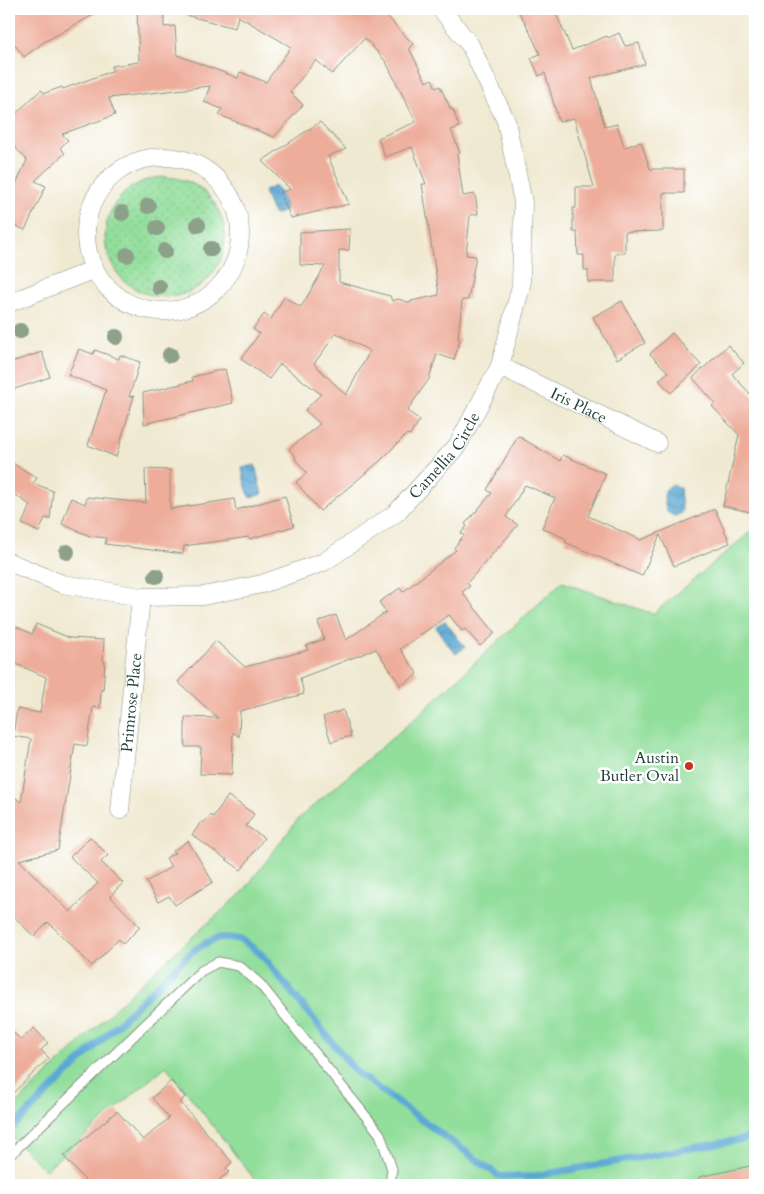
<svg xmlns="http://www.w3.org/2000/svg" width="764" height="1194" viewBox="0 0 764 1194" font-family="Cardo,serif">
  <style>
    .grass { fill: url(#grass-dots); stroke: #588e68 }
    .green { fill: #92de9b; stroke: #588e68 }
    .water { fill: url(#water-waves); stroke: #3e7284 }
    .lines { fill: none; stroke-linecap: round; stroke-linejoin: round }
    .stream { stroke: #5ca8d4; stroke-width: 7 }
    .building { fill: #eead9b; fill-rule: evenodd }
    .service-casing { stroke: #889382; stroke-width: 11 }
    .minor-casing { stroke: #889382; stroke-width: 19 }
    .service { stroke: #fff; stroke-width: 9 }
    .minor { stroke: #fff; stroke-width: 18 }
    .tree { fill: #8da089 }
    .poi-dot { fill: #c8321e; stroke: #fff; stroke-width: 2 }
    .labels { text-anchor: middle; stroke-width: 5; stroke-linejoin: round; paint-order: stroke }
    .street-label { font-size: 16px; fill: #1f3d34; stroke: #fff }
    .poi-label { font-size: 16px; fill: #1f3d34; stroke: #fff; text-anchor: end }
  </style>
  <defs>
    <pattern id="grass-dots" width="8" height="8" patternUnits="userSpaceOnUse" patternTransform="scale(1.25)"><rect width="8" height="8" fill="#92de9b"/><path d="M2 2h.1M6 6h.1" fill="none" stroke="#7dbf86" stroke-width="1.8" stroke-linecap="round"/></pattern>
    <pattern id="water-waves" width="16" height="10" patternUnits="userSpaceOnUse" patternTransform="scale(1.25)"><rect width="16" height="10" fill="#5ca8d4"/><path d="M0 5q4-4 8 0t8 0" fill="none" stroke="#4b8aad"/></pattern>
  </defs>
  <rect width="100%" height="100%" fill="#fff"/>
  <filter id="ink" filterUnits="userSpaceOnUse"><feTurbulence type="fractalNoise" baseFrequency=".02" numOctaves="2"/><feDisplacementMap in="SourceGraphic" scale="10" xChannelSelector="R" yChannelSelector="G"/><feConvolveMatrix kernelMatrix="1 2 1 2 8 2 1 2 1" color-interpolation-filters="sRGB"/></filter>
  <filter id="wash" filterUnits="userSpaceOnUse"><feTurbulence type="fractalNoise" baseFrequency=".0096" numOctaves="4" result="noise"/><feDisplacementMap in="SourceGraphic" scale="20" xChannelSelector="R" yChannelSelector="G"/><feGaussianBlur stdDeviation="1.12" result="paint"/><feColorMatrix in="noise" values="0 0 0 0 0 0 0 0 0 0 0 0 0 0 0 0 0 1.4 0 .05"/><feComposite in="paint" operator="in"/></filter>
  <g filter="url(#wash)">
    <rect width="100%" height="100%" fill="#f0e9d1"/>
    <circle class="grass" cx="165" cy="237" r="60"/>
    <polygon class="green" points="755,528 755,1185 259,1185 166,1066 45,1170 9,1134 9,1111 153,972 243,892 298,819 411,722 562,582 653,614"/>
    <g class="water">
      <polygon points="275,186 283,197 286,210 275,215 268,203 264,191"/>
      <polygon points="255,465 262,494 250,498 245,484 242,468"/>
      <path d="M672,485L680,488L682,510L680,514L674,516L667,512C664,502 661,489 672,485Z"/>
      <polygon points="445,621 465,647 456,654 445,641 436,627"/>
    </g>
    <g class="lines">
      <path class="stream" d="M12,1128L189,954C205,942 221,933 241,940C248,943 255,950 261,954L356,1072L499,1176L529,1177L755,1137"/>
    </g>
    <g id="blocks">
      <g class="building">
        <polygon points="9,9 104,9 44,42 24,57 9,37"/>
        <path d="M137,9H164V27L175,26L177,55L238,78L240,72L266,82L291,47L238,16L235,28L185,15L186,9H380L413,44L409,48L426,82L432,79L436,88L440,86L451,110L453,109L459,127L451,130L460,153L457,154L463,196L475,194L478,214L470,215L466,255L476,256L468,300H462L458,339L460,340L454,360L437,354L429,379L407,411L420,420L410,435L407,434L379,462L320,511L296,482L307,473L295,459L296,457L289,449L320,424L305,410L321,394L280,364L269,379L241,359L259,334L253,329L264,314L271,319L284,297L301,307L325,266L300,265V232L350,229L349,250H339V282L390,296L392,301L398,299L411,303V301L439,295L422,184H426L412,147L385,157L378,138L416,122L386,62L365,38L332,74L316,60L290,92L303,105L274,137L219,115L222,109L204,102L210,86L109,98L115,115L62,134L68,140L60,148L65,153L35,181L46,186L25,230L9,223V199L27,160L9,141V120L41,90L45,93L62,87L63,89L112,71V66L139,62ZM336,333L370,351L346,395L314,364Z"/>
        <polygon points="517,9 554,9 572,50 607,36 608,38 619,33 625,46 639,43 645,64 591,78 605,127 617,124 624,147 641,142 650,169 684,169 684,193 663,193 663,231 625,232 625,253 615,253 615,282 588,282 588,270 584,270 584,255 578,255 577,232 573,232 573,208 576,208 576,187 594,187 574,118 559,122 545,73 539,76 531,58 540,54 527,26"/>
        <polygon points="320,122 346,149 328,156 349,204 291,218 280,193 290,189 262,161"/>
        <polygon points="622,301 645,343 617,359 593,317"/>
        <polygon points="672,333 701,365 671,393 659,380 668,372 650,354"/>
        <polygon points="728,345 744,363 732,374 752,396 755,396 755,513 723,506 739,435 712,406 715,403 693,378"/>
        <polygon points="79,349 93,354 95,350 119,359 120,355 140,362 129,397 134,396 116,457 88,445 106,390 68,375"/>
        <polygon points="42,352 50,377 9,391 9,363"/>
        <polygon points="225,369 233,403 144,424 143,393 193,381 192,377"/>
        <polygon points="518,436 560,461 563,455 606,474 588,516 641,540 715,509 730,543 674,566 660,535 642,576 565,542 567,539 542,528 555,498 525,485 506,517 518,525 467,583 470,586 462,592 495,633 480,646 465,629 462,631 449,615 400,649 418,674 401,686 376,649 300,678 304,694 240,711 239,737 233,732 232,775 200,774 201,747 185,747 185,717 218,718 178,682 216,641 245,667 308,650 306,646 324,639 318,622 336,615 346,640 386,612 379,602 400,588 403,592 456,550 454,548 464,535 461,533 467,526 465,524 492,493 487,490"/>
        <polygon points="9,461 37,478 33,483 53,491 50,519 45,518 39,532 22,524 30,505 9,491"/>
        <polygon points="145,469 170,470 170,509 234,499 236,510 285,496 294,526 250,539 249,537 184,546 183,554 105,544 106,538 90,536 62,524 71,498 85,504 87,497 146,503"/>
        <polygon points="9,623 32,634 36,624 70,638 104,640 103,661 105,662 103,690 101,690 100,708 93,707 87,746 75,744 58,850 19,860 70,912 98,883 70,857 90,837 108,855 101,862 123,883 110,896 140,927 123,944 119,939 92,966 48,922 34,937 9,911 9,793 21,802 31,739 13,736 17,709 40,713 46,677 9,661"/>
        <polygon points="343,710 351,736 331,742 323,717"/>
        <polygon points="228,796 254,814 246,826 264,838 241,870 192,835 202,821 204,823 210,815 213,817"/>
        <polygon points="188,841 213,882 175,905 169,896 158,902 146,882 171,867 166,858 175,853 173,851"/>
        <polygon points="9,1028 21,1040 34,1028 48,1043 41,1050 49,1058 9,1097"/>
        <polygon points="171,1081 185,1097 180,1102 232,1162 226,1168 229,1172 213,1185 89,1185 64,1156 117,1111 143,1140 169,1118 152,1098"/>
        <polygon points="755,1165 755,1185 700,1185 699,1177"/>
      </g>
    </g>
  </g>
  <g filter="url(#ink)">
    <use href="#blocks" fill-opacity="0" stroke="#889382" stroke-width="1"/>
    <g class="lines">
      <g class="service-casing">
        <polyline id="service" points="9,1156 201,971 218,962 239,966 260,984 380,1134 392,1169 390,1185"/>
      </g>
      <g class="minor-casing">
        <g id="minor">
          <circle cx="163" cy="234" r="77"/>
          <polyline points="9,303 95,269"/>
          <path id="s1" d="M500,366L657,443"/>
          <path id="s2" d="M9,562L62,584L141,597L203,596L262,584L324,562L396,513L457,446L500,366L521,286L523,202L506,121L470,45L441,9"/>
          <path id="s3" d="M120,810L141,597"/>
        </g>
      </g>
      <use href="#service" class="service"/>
      <use href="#minor" class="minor"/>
    </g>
    <g class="tree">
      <circle cx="148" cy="206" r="8"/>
      <circle cx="122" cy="213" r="8"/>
      <circle cx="198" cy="225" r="8"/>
      <circle cx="157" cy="228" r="8"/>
      <circle cx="211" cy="249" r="8"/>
      <circle cx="165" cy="251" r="8"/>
      <circle cx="127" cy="255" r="8"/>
      <circle cx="159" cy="287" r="8"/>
      <circle cx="20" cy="331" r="8"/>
      <circle cx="116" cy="337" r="8"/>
      <circle cx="170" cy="355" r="8"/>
      <circle cx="67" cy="552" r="8"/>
      <circle cx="156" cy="576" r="8"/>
    </g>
  </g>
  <circle class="poi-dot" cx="689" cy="766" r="5"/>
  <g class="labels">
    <g class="street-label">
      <text dy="6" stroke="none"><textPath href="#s1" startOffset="88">Iris Place</textPath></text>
      <text dy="6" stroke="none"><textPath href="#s2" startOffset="488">Camellia Circle</textPath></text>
      <text dy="6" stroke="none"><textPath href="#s3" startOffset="108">Primrose Place</textPath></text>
    </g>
    <g class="poi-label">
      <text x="679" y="763">Austin<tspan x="679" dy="18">Butler Oval</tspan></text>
    </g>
  </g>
  <rect width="764" height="1194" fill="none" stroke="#fff" stroke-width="30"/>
</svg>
